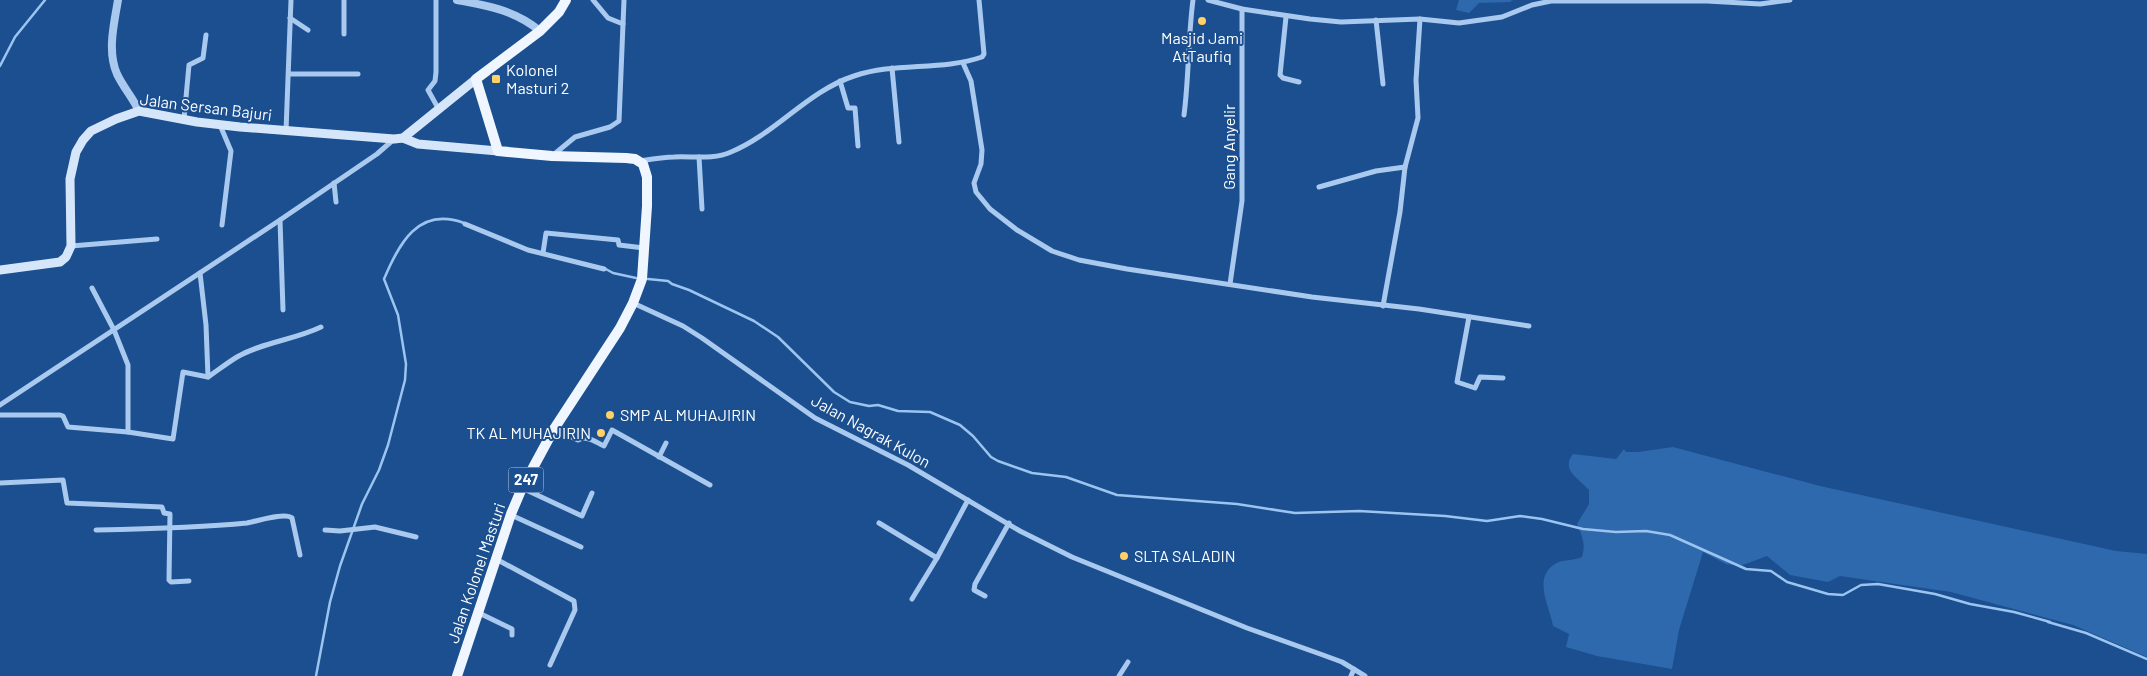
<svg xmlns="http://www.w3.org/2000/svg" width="2147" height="676" viewBox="0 0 2147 676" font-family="Barlow,sans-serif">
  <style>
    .green { fill: #2e69ad }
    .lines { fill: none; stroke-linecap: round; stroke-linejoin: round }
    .stream { stroke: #9cc4f0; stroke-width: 2.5 }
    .minor { stroke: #a9c9ee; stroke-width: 5 }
    .tertiary { stroke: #a9c9ee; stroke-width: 8 }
    .secondary { stroke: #d6e6fa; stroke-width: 9 }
    .primary { stroke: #f0f6ff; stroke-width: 10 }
    .poi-dot { fill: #ffd166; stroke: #1b4f8f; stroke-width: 2 }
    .labels { text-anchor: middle; stroke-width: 4; stroke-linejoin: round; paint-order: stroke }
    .shield { fill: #1b4f8f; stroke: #bbcadd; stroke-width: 1 }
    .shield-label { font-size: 15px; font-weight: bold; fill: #fff }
    .poi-label { font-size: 16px; fill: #fff; stroke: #1b4f8f; text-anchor: start }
    .street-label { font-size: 16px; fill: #fff; stroke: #1b4f8f }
  </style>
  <rect width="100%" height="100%" fill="#1b4f8f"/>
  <g class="green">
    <polygon points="1459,0 1513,0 1510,2 1479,3 1469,13 1456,10"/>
    <path d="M1673,447L1820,486L2116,551L2147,554V657L2073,625L1951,592L1840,576L1828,582L1790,575L1767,556L1740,566L1726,564L1703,552L1679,630L1672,669L1597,656L1566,647L1569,634L1553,626C1550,607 1532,578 1555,564C1562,559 1574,561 1582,557C1586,544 1582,536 1577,524L1589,504V490C1580,479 1560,470 1573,454L1616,459L1624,449L1626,452H1638Z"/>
  </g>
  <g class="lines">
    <g class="stream">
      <polyline points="0,66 15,37 45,0"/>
      <polyline points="604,268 613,273 636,278"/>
      <polyline points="648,279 668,281 672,284 689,290 754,321 778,337 834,392 850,402 869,406 878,405 898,411 930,412 960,425 973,436 991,457 998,461 1032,473 1066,477 1117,495 1237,504 1295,513 1359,511 1445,516 1487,521 1520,516 1542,519 1583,529 1616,532 1646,531 1670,535 1746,569 1771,571 1787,582 1828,594 1843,595 1861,585 1878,584 1935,594 1970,604 2014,612 2050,622 2048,622 2086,633 2147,659"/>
      <path d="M316,676L330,602L340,566L362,504L379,470L388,445L405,380L406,364L398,315L384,279C399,244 418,206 464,223"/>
    </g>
    <g class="minor">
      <polyline points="436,0 436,72 435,81 428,90 438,108"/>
      <polyline points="593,0 608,18 623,24"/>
      <polyline points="1208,0 1242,9 1310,19 1341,22 1420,19 1459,23 1502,17 1532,5 1551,1 1707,1 1760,4 1790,0"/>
      <polyline points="1286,17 1280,75 1283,78 1299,82"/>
      <polyline points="290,18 308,30"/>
      <polyline points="1376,20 1383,84"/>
      <polyline points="344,34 344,0"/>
      <polyline points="963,63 971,81 982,150 981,164 974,183 976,192 990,209 1017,230 1052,251 1079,260 1127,269 1312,297 1419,309 1529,326"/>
      <polyline points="892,68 899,142"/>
      <polyline points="289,74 358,74"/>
      <polyline points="840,81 848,108 855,108 858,146"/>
      <path d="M1184,115C1189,77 1188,38 1193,0"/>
      <polyline points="184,119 189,65 203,58 206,35"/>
      <polyline points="220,125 231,151 222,225"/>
      <polyline points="286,131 291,0"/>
      <polyline points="552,156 575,137 610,127 619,121 624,0"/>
      <polyline points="699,157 702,209"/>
      <path d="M640,161C652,159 663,157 674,157C693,156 713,160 731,152C775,134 808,91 854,76C895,62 941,71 982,57L984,54L979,0"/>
      <polyline points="334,183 336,202"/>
      <polyline points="1319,187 1376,171 1405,167"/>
      <polyline points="280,220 283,310"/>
      <polyline points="465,224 528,250 604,269"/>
      <polyline points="71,246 157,239"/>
      <polyline points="543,253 546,233 618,240 619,245 644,248"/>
      <polyline points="200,273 206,325 208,377"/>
      <polyline points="1230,284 1242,201 1242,9"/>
      <polyline points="92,288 114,330 128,365 128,432"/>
      <polyline points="633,303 683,326 702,338 815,418 908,465 1020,531 1072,557 1247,628 1323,655 1342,662 1365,676"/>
      <polyline points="1383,306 1400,212 1405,167 1418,118 1416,80 1420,19"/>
      <polyline points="1469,317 1457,382 1475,388 1480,377 1503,378"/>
      <polyline points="0,405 280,220 377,154 393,140"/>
      <path d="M0,415H60L63,416L68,427L128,432L173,439L183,372L208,377C217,371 227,363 237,357C263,342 294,340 321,327"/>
      <path d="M554,429L578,440C588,435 595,442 604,446L612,430L710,485"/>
      <polyline points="659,457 666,443"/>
      <polyline points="0,483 63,480 67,503 162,507 164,513 170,514 169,580 171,582 189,581"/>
      <polyline points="522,488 582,516 592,493"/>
      <polyline points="511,515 581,547"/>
      <polyline points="879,523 937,558"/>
      <path d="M96,530C146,529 197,528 247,523C258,521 285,512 292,518L300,555"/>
      <polyline points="325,530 340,531 375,527 416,537"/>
      <polyline points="496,559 574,601 575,610 550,665"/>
      <polyline points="985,596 974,590 975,584 1009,523"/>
      <polyline points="912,599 937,558 968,500"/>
      <polyline points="479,613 512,629 512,635"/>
      <polyline points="1119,676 1128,662"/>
      <polyline points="1351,676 1354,669"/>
    </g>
    <g class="tertiary">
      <path d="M118,0C114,24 107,51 117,74C123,87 133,98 139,111"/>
      <path d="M457,0C488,6 515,10 540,31"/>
    </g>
    <g class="secondary">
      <polyline points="403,138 418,144 498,151"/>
      <polyline points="0,270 60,262 66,257 71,246 70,179 76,152 83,140 91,131 116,119 139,111 197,122 240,127 394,139 403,138 476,79"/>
    </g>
    <polyline class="primary" points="457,676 511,514 522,488 554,429 620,328 633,303 642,279 647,206 647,177 643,164 635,159 626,158 552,156 498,151 476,79 540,31 559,12 566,0"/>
  </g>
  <g class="poi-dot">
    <circle cx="1202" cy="21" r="5"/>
    <rect x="491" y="74" width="10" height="10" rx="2.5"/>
    <circle cx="610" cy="415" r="5"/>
    <circle cx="601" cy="433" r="5"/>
    <circle cx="1124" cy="556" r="5"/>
  </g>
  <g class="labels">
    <rect class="shield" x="508.5" y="467.5" width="35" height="25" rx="4"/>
    <g class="shield-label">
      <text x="526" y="485">247</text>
    </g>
    <g class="poi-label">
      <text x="1202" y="44" text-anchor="middle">Masjid Jami<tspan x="1202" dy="18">AtTaufiq</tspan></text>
      <text x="506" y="76">Kolonel<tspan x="506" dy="18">Masturi 2</tspan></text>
      <text x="620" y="421">SMP AL MUHAJIRIN</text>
      <text x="591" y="439" text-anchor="end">TK AL MUHAJIRIN</text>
      <text x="1134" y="562">SLTA SALADIN</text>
    </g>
    <g class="street-label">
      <text transform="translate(206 107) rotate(7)" y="6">Jalan Sersan Bajuri</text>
      <text transform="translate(1229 147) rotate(-90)" y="6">Gang Anyelir</text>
      <text transform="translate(871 431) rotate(29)" y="6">Jalan Nagrak Kulon</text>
      <text transform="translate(476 573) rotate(-71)" y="6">Jalan Kolonel Masturi</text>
    </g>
  </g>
</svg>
